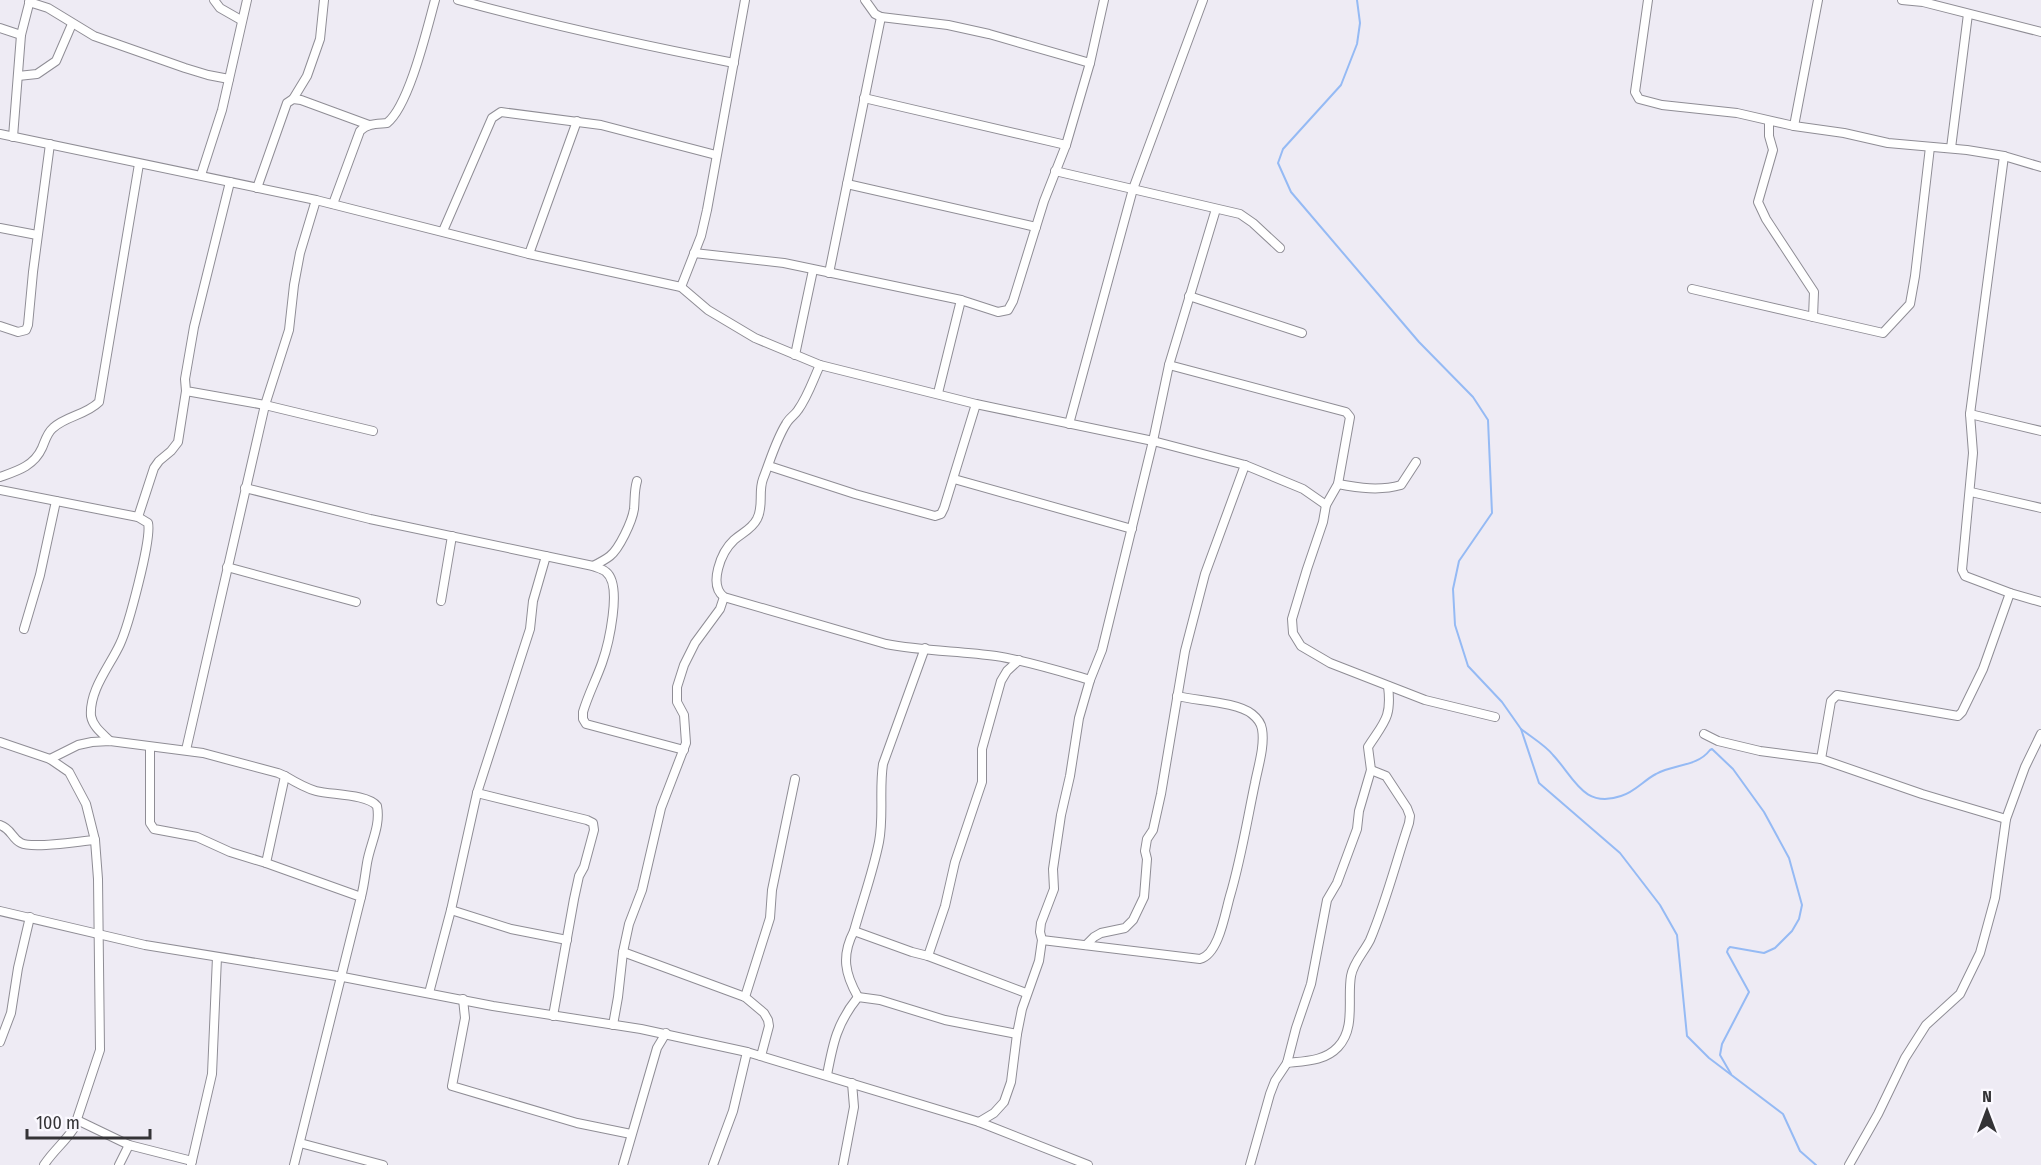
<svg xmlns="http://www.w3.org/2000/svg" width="2041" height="1165" viewBox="0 0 2041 1165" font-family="'Fira Sans Condensed',sans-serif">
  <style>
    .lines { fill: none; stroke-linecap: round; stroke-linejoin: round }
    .stream { stroke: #95baf4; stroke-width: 2 }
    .minor-casing { stroke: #8f8d95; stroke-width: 10 }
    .minor { stroke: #fff; stroke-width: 8 }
  </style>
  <rect width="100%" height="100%" fill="#eeebf4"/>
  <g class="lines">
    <g class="stream">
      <polyline points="1357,0 1360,23 1357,44 1341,85 1283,149 1278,163 1291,192 1419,342 1473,397 1488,420 1492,513 1459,561 1453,589 1455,625 1468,666 1502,702 1521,729 1539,783 1620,853 1660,905 1677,935 1687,1036 1709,1058 1783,1114 1800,1151 1816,1165"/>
      <path d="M1521,729C1531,737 1545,745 1553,755C1574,777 1583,809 1621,796C1635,792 1644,780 1656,774C1674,764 1697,767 1710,750L1712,749L1733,769L1764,812L1789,858L1802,905L1799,919L1792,931L1775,948L1764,953L1730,947L1728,949L1727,952L1749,992L1722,1044L1720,1055L1731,1074"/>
    </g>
    <g class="minor-casing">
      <g id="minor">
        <polyline points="214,0 220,8 241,20"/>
        <path d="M458,0C549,25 641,45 734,63"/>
        <polyline points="865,0 875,14 881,17 948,25 989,34 1090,63"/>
        <polyline points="1648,0 1635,92 1639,99 1662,105 1737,113 1794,126 1844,133 1888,143 1967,150 2004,156 2041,167"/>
        <polyline points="1902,0 1923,2 2041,32"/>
        <polyline points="29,2 48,8 94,36 185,68 208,75 229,79"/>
        <polyline points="0,28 21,35"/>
        <polyline points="18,76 37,74 56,61 72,24"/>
        <polyline points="864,98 1066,145"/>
        <polyline points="293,99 307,76 320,39 324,0"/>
        <polyline points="1769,121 1769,136 1773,150 1758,202 1766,219 1814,292 1813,317 1883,333 1910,304 1915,276 1930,147"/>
        <polyline points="1794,126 1818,0"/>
        <polyline points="0,134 316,200 529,254 681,287 708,310 755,338 820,365 976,404 1153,441 1245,465 1303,489 1326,505"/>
        <polyline points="13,137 21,35 30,0"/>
        <polyline points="1951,148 1968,14"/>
        <polyline points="1055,171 1240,214 1253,223 1280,248"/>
        <polyline points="201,175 222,110 247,0"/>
        <polyline points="230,182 194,327 185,379 186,391 265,405 373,431"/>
        <polyline points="847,184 1036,227"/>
        <polyline points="257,188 287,103 293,99 301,100 369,125"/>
        <path d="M333,204L360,131C368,123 376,124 387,123C409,106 427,29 435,0"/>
        <polyline points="0,228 37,235"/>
        <polyline points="443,231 492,118 501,112 601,125 716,155"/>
        <polyline points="694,253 784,263 961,300 998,312 1008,310 1013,301 1044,201 1066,145 1090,63 1104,0"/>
        <polyline points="529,254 577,121"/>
        <polyline points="829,273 881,17"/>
        <polyline points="681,287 701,236 707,210 745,0"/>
        <polyline points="1692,289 1813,317"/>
        <polyline points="1189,296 1302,333"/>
        <polyline points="0,326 18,332 26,330 28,325 33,272 50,144"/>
        <polyline points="795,355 813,270"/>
        <path d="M820,365C813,380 808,396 798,410C795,415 789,418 786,424C776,440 770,461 763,479C758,492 764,506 757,519C752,529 742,533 734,540C721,552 708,585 724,597L886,644C922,651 960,651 996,656C1028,661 1059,671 1090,680"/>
        <polyline points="1169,365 1346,412 1350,417 1338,484 1326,505 1323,522 1307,569 1292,619 1293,633 1301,646 1330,663 1425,700 1495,717"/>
        <polyline points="938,393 961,300"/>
        <polyline points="1970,414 2041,431"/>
        <polyline points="1069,424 1133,189 1203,0"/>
        <polyline points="769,466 855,494 935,516 941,514 944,508 976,404"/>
        <path d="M0,477C17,471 34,466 42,448C45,441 47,433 53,428C66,416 86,415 99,402L139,164"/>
        <polyline points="954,479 1132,529"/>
        <path d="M1338,484C1359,488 1380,491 1401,485L1416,462"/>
        <path d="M245,488L370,519L593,566C597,568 603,569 606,572C623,585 608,646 602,663C596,680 588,695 583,712V719L586,724L684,750"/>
        <path d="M0,490L138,517L148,523C152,539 128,627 120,644C110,666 89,690 91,716C93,727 103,734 110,741"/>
        <polyline points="1971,492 2041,508"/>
        <polyline points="138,517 154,468 159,461 171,451 178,442 186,391"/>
        <path d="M593,566C599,563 605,560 610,556C619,549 632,522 634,509C635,499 634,491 637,481"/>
        <polyline points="227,567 356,602"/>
        <polyline points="2010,593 2041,602"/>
        <polyline points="441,601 452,536"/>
        <polyline points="24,629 40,575 56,501"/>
        <polyline points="1704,734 1718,741 1760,751 1821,759 1922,794 2006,819"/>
        <path d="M0,742L50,759L69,772L86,804L95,840L98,879L100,1050L74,1128C65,1142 53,1151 44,1165"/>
        <polyline points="150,747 150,823 154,829 197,837 230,852 266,863"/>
        <polyline points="186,750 265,405 289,330 294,285 300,253 316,200"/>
        <polyline points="50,759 78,745 92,742 110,741 203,753 278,773 285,776 266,863 361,897 294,1165"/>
        <polyline points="1821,759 1831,701 1837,695 1958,716 1962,712 1983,669 2010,593 1965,576 1962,570 1973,453 1970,414 2004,156"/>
        <path d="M285,776C295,782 305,788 316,791C332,795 367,794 377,806C381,826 370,844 367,863C365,875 364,886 361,897"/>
        <polyline points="477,793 587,820 593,823 594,830 584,867 579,876 574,899 553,1016"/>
        <path d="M0,825C12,829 11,838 21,843C33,849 80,841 95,840"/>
        <polyline points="451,910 511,929 567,940"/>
        <polyline points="0,911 145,945 343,977 493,1006 641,1029 747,1052 979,1122 1088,1165"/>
        <polyline points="854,931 912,952 928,956 1026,993"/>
        <path d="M1042,940L1200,959C1219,954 1225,913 1230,896C1241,859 1247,821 1255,783C1258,767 1265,746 1262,729C1261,723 1257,718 1252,714C1237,702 1198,701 1177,696"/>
        <polyline points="1086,945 1094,937 1101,933 1125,928 1133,920 1144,897 1147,859 1145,851 1147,839 1153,830 1161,794 1185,651 1205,574 1245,465"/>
        <polyline points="623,952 745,997 764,1013 768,1020 769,1026 761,1056"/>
        <polyline points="928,956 945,906 955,862 982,782 982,749 1001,681 1007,671 1019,660"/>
        <polyline points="429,993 451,910 477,793 530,629 533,601 546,556"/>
        <polyline points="745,997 770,918 772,890 795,779"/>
        <path d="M858,997C845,974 841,956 854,931C862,902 873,872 879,842C884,816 879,790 883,764L925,648"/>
        <polyline points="463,999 465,1018 452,1086 577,1123 631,1134"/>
        <polyline points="613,1025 618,997 623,952 629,924 642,890 661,808 686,743 684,715 677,702 677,687 684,665 695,643 720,609 724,597"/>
        <polyline points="0,1042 11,1013 18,968 30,917"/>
        <path d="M1287,1063C1306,1061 1325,1061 1338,1047C1356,1028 1347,999 1351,976C1353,963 1364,952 1370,940C1386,902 1396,862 1409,823L1410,816L1407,808L1386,776L1371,770"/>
        <path d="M827,1075C833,1043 837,1023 858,997L880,1000L945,1020L1017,1034"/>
        <polyline points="77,1120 129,1145 192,1161"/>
        <polyline points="979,1122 994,1113 1004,1102 1011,1082 1017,1034 1022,1009 1039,961 1042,940 1040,932 1041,923 1054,889 1053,869 1061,815 1070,776 1079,718 1090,680 1102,650 1153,441 1169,365 1216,209"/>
        <polyline points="300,1143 383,1165"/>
        <polyline points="119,1165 129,1145"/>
        <polyline points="191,1165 212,1074 217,957"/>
        <polyline points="623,1165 657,1048 666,1033"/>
        <polyline points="713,1165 733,1111 747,1052"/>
        <polyline points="843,1165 854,1107 852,1083"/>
        <path d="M1250,1165L1270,1094L1275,1081L1287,1063L1296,1028L1311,984L1327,900L1337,883L1357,829L1359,811L1371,770L1368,747C1384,722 1392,718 1388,686"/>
        <polyline points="1849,1165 1878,1114 1905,1058 1926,1025 1960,994 1980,953 1995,898 2006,819 2025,767 2041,734"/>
      </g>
    </g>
    <use href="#minor" class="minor"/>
  </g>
  <g transform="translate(1987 1111)" stroke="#fbf9ff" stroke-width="4.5" paint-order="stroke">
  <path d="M0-4.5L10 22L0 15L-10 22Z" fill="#343336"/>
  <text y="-9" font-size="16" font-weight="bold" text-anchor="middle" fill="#343336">N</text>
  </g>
  <path d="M27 1129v9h123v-9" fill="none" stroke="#343336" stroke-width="3"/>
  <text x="36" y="1129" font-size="18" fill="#343336" stroke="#fbf9ff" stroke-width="4.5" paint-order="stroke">100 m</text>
</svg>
